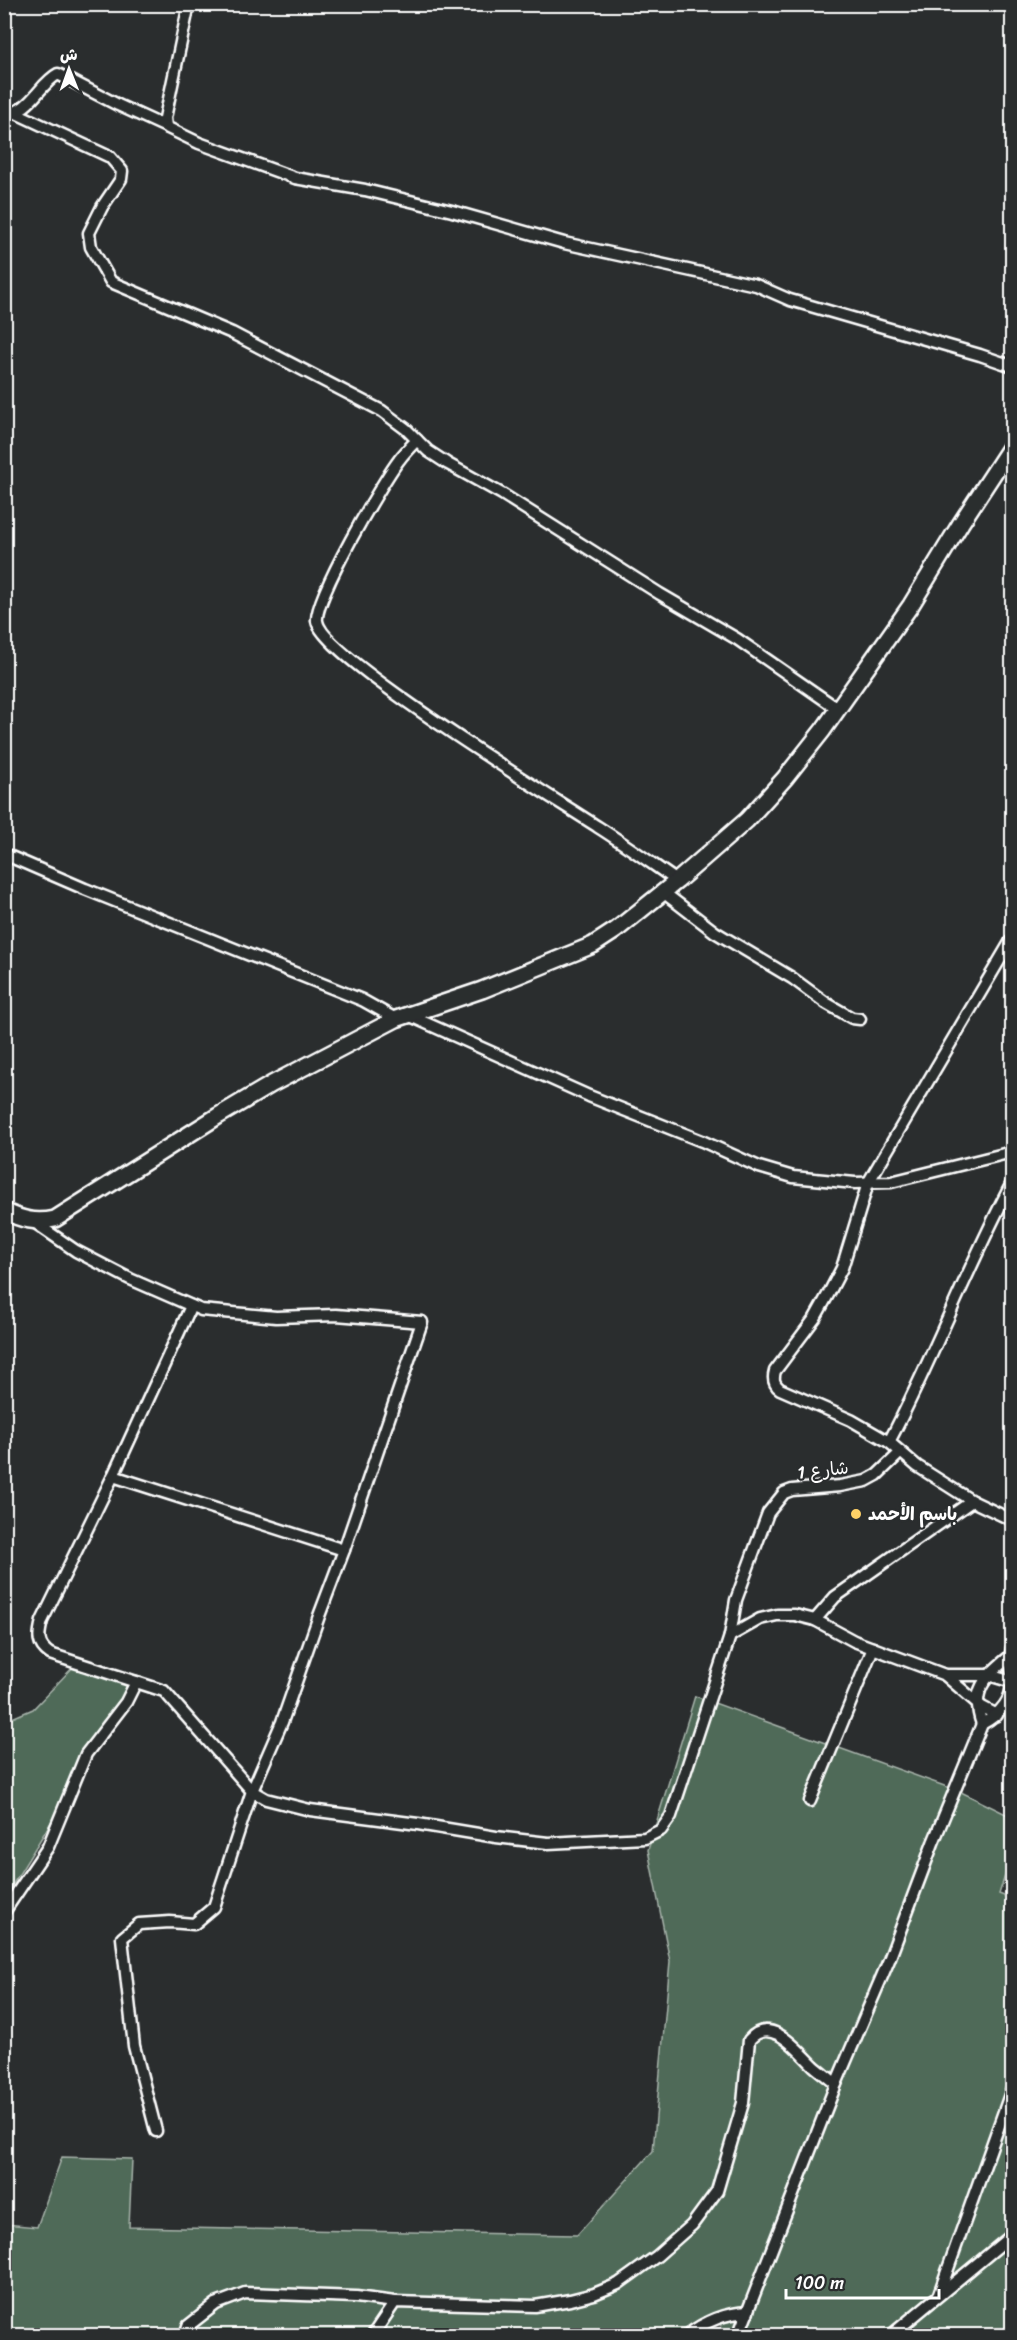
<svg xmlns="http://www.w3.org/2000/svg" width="1017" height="2340" viewBox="0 0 1017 2340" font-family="Sriracha,'Playpen Sans Arabic',sans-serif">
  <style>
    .green { fill: #506a58; stroke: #a8b4ac; stroke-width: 1.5 }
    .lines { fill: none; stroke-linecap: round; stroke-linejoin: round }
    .street-casing { stroke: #fff; stroke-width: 15 }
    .secondary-casing { stroke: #fff; stroke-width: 20 }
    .street { stroke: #2a2d2e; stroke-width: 10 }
    .secondary { stroke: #2a2d2e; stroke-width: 15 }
    .poi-dot { fill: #ffd166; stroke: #2a2d2e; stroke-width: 2 }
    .labels { text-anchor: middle; stroke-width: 4.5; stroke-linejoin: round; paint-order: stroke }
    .street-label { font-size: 18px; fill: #fff; stroke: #2a2d2e }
    .poi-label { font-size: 18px; font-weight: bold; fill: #fff; stroke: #2a2d2e; text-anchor: start }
  </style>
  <rect width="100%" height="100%" fill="#2a2d2e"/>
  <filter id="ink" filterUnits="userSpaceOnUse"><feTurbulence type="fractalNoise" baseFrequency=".0167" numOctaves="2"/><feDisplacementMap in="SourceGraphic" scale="12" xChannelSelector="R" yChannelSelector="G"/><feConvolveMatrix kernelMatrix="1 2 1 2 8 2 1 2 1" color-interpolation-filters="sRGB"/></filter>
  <g filter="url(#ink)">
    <g class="green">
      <polygon points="77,1663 141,1676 5,1897 5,1721 33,1709"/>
      <polygon points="695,1696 961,1792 1012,1817 1012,1854 999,1894 1012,1899 1012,2335 719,2335 723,2321 687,2336 5,2336 5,2224 37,2227 62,2157 132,2159 129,2227 577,2235 653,2151 670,1961 648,1850"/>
    </g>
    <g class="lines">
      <g class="street-casing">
        <g id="street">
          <polyline points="189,4 165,118 166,127 199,143 295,178 365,190 452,211 564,243 756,285 790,300 980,355 1012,366"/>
          <polyline points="16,113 110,157 122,171 121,179 102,207 89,233 91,247 111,282 232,333 382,411 406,429 428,451 448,464 502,494 660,594 737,639 838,709"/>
          <path d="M4,115C32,111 39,84 58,74L118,105L166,127"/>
          <path d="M417,440C411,446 404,453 399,460C382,482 314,599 317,621C322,657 557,800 598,827C625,844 651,863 677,881"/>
          <polyline points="4,854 85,889 362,1000 396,1019"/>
          <polyline points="663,892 715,932 792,978 826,1003 852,1018 860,1019"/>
          <path d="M1012,939L868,1183L842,1268L829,1293L815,1318L775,1371C773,1378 773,1384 780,1389L851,1420L889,1442L917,1466L972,1501L1012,1520"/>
          <polyline points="408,1015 589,1096 702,1141 759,1167 793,1177 855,1183 891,1182 1012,1152"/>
          <polyline points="34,1222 76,1251 130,1279 201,1310 276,1317 336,1315 422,1322 344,1550 319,1616 282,1722 252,1791 214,1907 194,1924 170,1922 139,1924 122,1938 134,2046 156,2131"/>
          <path d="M191,1306L113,1476L42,1621C38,1636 37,1645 50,1654L164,1691L252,1791L266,1799L310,1810L418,1824L496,1837L548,1843L645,1838L661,1830L671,1816L730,1636L736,1600L768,1513L784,1493L792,1490L840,1486L866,1481L877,1475L900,1453"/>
          <path d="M889,1442C934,1357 967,1267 1012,1183"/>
          <polyline points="113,1476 344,1550"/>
          <polyline points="815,1620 835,1597 972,1501"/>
          <polyline points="730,1636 760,1619 777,1615 795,1615 815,1620 854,1641 945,1675 982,1707 997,1715"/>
          <polyline points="945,1675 989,1675 1012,1682"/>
          <path d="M982,1724C970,1691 985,1677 1009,1657"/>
          <polyline points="810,1801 873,1648"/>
          <polyline points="4,1912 48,1847 86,1754 126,1702 136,1682"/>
          <polyline points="939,2294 1012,2089"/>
          <polyline points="185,2336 188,2326 216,2304 245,2293 356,2297 395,2302"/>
          <path d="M372,2336L395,2302L535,2306L570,2300L594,2294L618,2284L657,2256L692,2225L717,2191L743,2103L749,2040C771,2014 798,2051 814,2066C821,2072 829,2078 836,2084"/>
          <path d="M686,2336C704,2322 725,2313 748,2312"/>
          <path d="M738,2336L836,2084L889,1960L933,1843L982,1724C1000,1714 1014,1700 1012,1677C1011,1666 1009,1658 1012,1648"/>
          <polyline points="890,2336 1012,2235"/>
        </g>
      </g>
      <g class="secondary-casing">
        <path id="secondary" d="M4,1211C22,1220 36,1223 55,1219L218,1116L272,1084L396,1019L482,990L593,945L616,930L677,881L747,820L785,778L823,730L911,605L961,523L1012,445"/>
      </g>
      <use href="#street" class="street"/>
      <use href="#secondary" class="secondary"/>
    </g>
  </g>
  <circle class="poi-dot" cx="856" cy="1514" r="6"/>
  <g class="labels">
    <g class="street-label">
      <text transform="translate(823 1470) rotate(-6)" y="6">شارع 1</text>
    </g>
    <g class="poi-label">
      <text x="868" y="1520">باسم الأحمد</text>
    </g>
  </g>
  <rect width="1017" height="2340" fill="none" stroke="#2a2d2e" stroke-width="24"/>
  <rect x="12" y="12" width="993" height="2316" fill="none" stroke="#fff" stroke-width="2" filter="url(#ink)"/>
  <g transform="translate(69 69) rotate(359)" stroke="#2a2d2e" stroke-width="4.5" paint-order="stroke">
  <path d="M0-4.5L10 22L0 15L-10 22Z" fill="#ffffff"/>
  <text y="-9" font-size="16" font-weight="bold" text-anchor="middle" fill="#ffffff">ش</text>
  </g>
  <path d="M786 2289v9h153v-9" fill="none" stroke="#ffffff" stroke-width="3"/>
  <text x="795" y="2289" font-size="18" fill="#ffffff" stroke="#2a2d2e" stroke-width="4.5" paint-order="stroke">100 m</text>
</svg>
